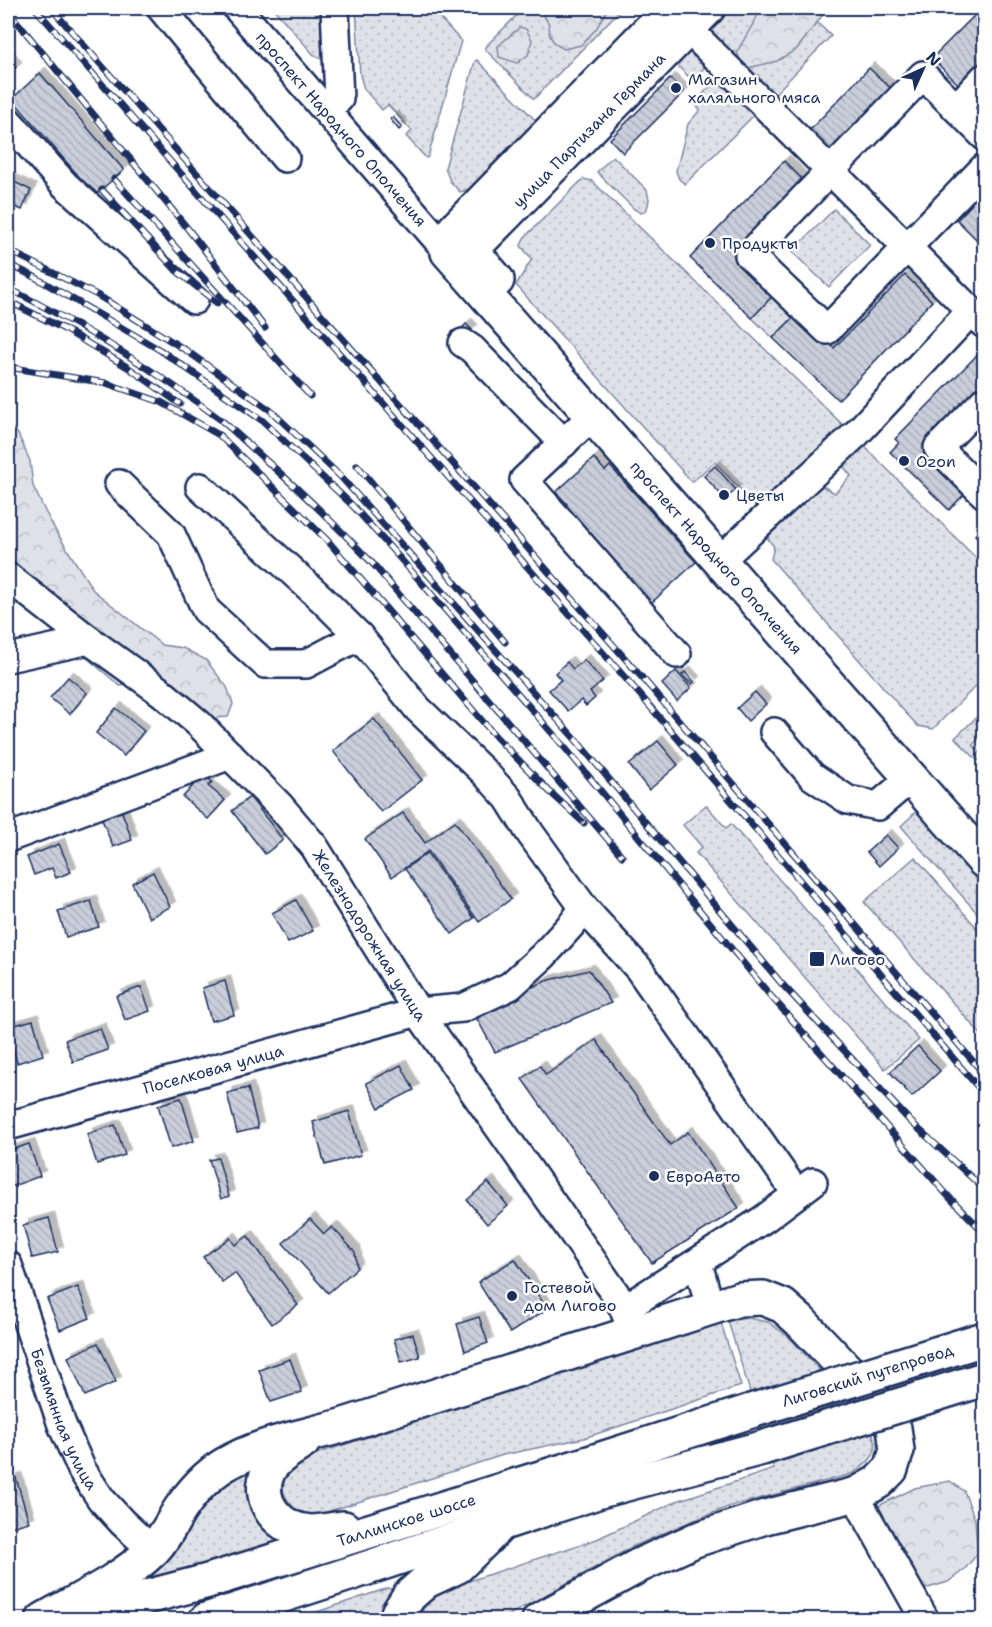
<svg xmlns="http://www.w3.org/2000/svg" width="992" height="1627" viewBox="0 0 992 1627" font-family="'Shantell Sans',sans-serif">
  <style>
    .grass { fill: url(#grass-dots); stroke: #7c88a2; stroke-width: 1.5 }
    .forest { fill: url(#forest-crowns); stroke: #7c88a2; stroke-width: 1.5 }
    .building { fill: url(#building-back-hatch); stroke: #1b2f5e; stroke-width: 1.5; filter: url(#shadow) }
    .lines { fill: none; stroke-linecap: round; stroke-linejoin: round }
    .minor-casing { stroke: #1b2f5e; stroke-width: 32 }
    .major-casing { stroke: #1b2f5e; stroke-width: 38 }
    .minor { stroke: #fff; stroke-width: 27 }
    .major { stroke: #fff; stroke-width: 33 }
    .rail-casing { stroke: #1b2f5e; stroke-width: 7 }
    .rail { stroke: #fff; stroke-width: 4.5; stroke-dasharray: 14; stroke-linecap: butt }
    .major-bridge-casing { stroke: #1b2f5e; stroke-width: 38; stroke-linecap: butt }
    .major-bridge { stroke: #fff; stroke-width: 33 }
    .poi-dot { fill: #1b2f5e; stroke: #fff; stroke-width: 2 }
    .labels { text-anchor: middle; stroke-width: 5; stroke-linejoin: round; paint-order: stroke }
    .poi-label { font-size: 16px; fill: #1b2f5e; stroke: #fff; text-anchor: start }
    .street-label { font-size: 16px; fill: #1b2f5e; stroke: #fff }
  </style>
  <defs>
    <pattern id="grass-dots" width="8" height="8" patternUnits="userSpaceOnUse" patternTransform="scale(1.5)"><rect width="8" height="8" fill="#dee1e7"/><path d="M2 2h.1M6 6h.1" fill="none" stroke="#bec1c9" stroke-width="1.8" stroke-linecap="round"/></pattern>
    <pattern id="forest-crowns" width="20" height="18" patternUnits="userSpaceOnUse" patternTransform="scale(1.5)"><rect width="20" height="18" fill="#dee1e7"/><path d="M2 6a3 3 0 1 1 6 0M12 15a3 3 0 1 1 6 0" fill="none" stroke="#bec1c9"/></pattern>
    <pattern id="building-back-hatch" width="6" height="6" patternUnits="userSpaceOnUse" patternTransform="scale(1.5)"><rect width="6" height="6" fill="#caceda"/><path d="M-1 5l2 2M0 0l6 6M5-1l2 2" fill="none" stroke="#adb1be"/></pattern>
    <filter id="shadow"><feDropShadow dx="5.5" dy="-5.5" stdDeviation="0" flood-color="#0004"/></filter>
  </defs>
  <rect width="100%" height="100%" fill="#fff"/>
  <filter id="ink" filterUnits="userSpaceOnUse"><feTurbulence type="fractalNoise" baseFrequency=".0167" numOctaves="2"/><feDisplacementMap in="SourceGraphic" scale="12" xChannelSelector="R" yChannelSelector="G"/><feConvolveMatrix kernelMatrix="1 2 1 2 8 2 1 2 1" color-interpolation-filters="sRGB"/></filter>
  <g filter="url(#ink)">
    <g class="grass">
      <polygon points="273,8 325,8 324,58 321,59 313,54"/>
      <polygon points="356,8 431,8 461,41 428,157 426,158 406,136 412,131 388,105 382,110 364,89 360,75"/>
      <polygon points="524,8 622,8 534,99 485,49 488,44"/>
      <polygon points="722,8 803,8 831,36 769,100 704,26"/>
      <polygon points="692,46 709,63 692,80 675,63"/>
      <polygon points="477,60 538,123 476,184 467,190 460,192 450,181 445,168 475,61"/>
      <polygon points="719,77 758,111 685,184 679,179 676,171 688,124 700,110 694,103"/>
      <polygon points="613,156 647,190 649,200 647,209 641,213 634,209 597,172"/>
      <polygon points="583,179 592,181 845,427 758,509 715,462 692,482 516,285 532,259 521,246 524,238"/>
      <polygon points="834,209 870,245 829,287 792,252"/>
      <polygon points="776,292 798,313 773,338 752,318"/>
      <polygon points="860,442 984,566 984,678 933,729 918,726 903,710 771,559 774,547 765,534 819,484 835,493 851,476 840,462"/>
      <polygon points="984,710 984,733 973,745 983,756 978,761 955,738"/>
      <polygon points="706,805 726,828 731,824 919,1040 885,1069 696,853 702,847 683,825"/>
      <polygon points="920,808 984,881 984,921 901,826"/>
      <polygon points="915,857 984,936 984,1038 864,902"/>
      <path d="M748,1318L768,1322L789,1337L865,1419C882,1446 879,1457 852,1474L731,1506L687,1523L632,1547L502,1619L418,1620C423,1600 442,1592 460,1584L597,1539L677,1501L774,1469L728,1321Z"/>
      <path d="M721,1323L741,1386L584,1438L503,1455L324,1513C318,1513 311,1515 305,1513C296,1511 292,1507 287,1499C275,1481 292,1467 306,1457Z"/>
      <polygon points="251,1467 252,1471 248,1489 253,1510 285,1538 287,1546 140,1582 209,1494"/>
      <polygon points="388,1588 391,1589 393,1593 383,1619 293,1620"/>
    </g>
    <g class="forest">
      <polygon points="541,8 608,8 596,29 581,45 564,49 555,44 550,36 549,24 544,16"/>
      <polygon points="762,8 828,8 797,49 777,61 744,69 737,52"/>
      <polygon points="520,27 526,29 532,40 528,55 517,63 499,57 498,46"/>
      <polygon points="8,424 18,434 30,461 33,486 46,513 57,533 93,590 162,645 183,648 206,660 227,687 233,704 228,717 212,718 158,681 120,686 80,652 8,566"/>
      <polygon points="950,1481 964,1491 975,1520 978,1553 965,1569 948,1582 921,1590 876,1517 880,1505 915,1488"/>
    </g>
    <g class="building">
      <polygon points="982,8 984,8 984,61 960,86 932,58"/>
      <polygon points="8,57 16,67 8,75"/>
      <polygon points="869,68 896,93 835,157 808,132"/>
      <polygon points="40,73 124,170 95,195 12,99"/>
      <polygon points="670,79 684,92 623,153 610,139"/>
      <polygon points="393,117 402,127 399,130 390,119"/>
      <polygon points="784,161 810,187 741,258 776,292 752,318 690,258"/>
      <polygon points="8,179 31,190 22,210 8,204"/>
      <polygon points="984,188 984,247 957,220 972,204 970,202"/>
      <polygon points="905,275 932,301 838,400 773,338 798,313 834,348"/>
      <polygon points="466,324 472,330 466,335 461,329"/>
      <polygon points="979,353 984,358 984,395 934,447 973,485 949,510 890,452 899,443 895,439"/>
      <polygon points="594,458 605,471 610,466 696,562 648,606 561,510 567,504 556,492"/>
      <polygon points="715,466 736,490 725,499 704,476"/>
      <polygon points="984,526 984,544 975,535"/>
      <polygon points="584,660 603,681 590,692 595,698 586,706 581,700 568,711 549,690 561,680 555,673 567,662 573,669"/>
      <polygon points="676,671 691,688 677,701 662,684"/>
      <polygon points="685,672 694,682 691,684 682,675"/>
      <polygon points="68,677 87,693 70,714 50,698"/>
      <polygon points="755,692 766,704 748,721 737,708"/>
      <polygon points="116,708 144,731 124,756 96,733"/>
      <polygon points="374,719 422,780 381,812 333,751"/>
      <polygon points="658,741 678,765 649,790 629,765"/>
      <polygon points="203,774 212,782 208,786 225,800 208,819 183,797"/>
      <polygon points="250,797 283,840 265,854 232,811"/>
      <polygon points="121,809 132,840 113,847 101,817"/>
      <polygon points="403,813 425,843 455,821 511,899 479,922 428,851 392,877 365,839"/>
      <polygon points="886,835 898,848 879,866 867,852"/>
      <polygon points="59,844 71,872 56,878 52,868 34,875 27,857"/>
      <polygon points="427,853 474,918 452,934 405,869"/>
      <polygon points="153,872 170,907 149,918 132,883"/>
      <polygon points="296,900 313,931 288,943 272,913"/>
      <polygon points="91,901 99,927 66,937 58,911"/>
      <polygon points="589,970 611,1003 495,1052 474,1013 546,981"/>
      <polygon points="225,981 234,1015 211,1021 202,988"/>
      <polygon points="141,987 150,1011 125,1020 116,996"/>
      <polygon points="33,1020 43,1055 17,1063 8,1027"/>
      <polygon points="100,1028 108,1050 73,1062 65,1040"/>
      <polygon points="596,1040 670,1145 688,1132 739,1208 652,1263 522,1079 540,1066 546,1075"/>
      <polygon points="918,1046 940,1071 912,1097 890,1072"/>
      <polygon points="401,1065 414,1090 379,1108 366,1083"/>
      <polygon points="248,1088 258,1128 237,1133 227,1093"/>
      <polygon points="181,1098 194,1141 171,1148 158,1105"/>
      <polygon points="349,1111 361,1155 325,1165 313,1122"/>
      <polygon points="115,1125 125,1155 97,1164 87,1134"/>
      <polygon points="29,1144 40,1176 8,1188 8,1151"/>
      <polygon points="218,1158 229,1196 221,1199 209,1160"/>
      <polygon points="488,1182 508,1206 487,1224 467,1200"/>
      <polygon points="49,1218 58,1252 32,1258 23,1225"/>
      <polygon points="310,1219 324,1234 332,1227 355,1252 357,1268 328,1293 283,1243"/>
      <polygon points="248,1236 298,1305 272,1324 235,1273 222,1282 203,1257 230,1238 235,1245"/>
      <polygon points="515,1259 547,1309 510,1333 478,1282"/>
      <polygon points="78,1287 90,1318 60,1330 47,1299"/>
      <polygon points="479,1317 488,1343 465,1351 457,1324"/>
      <polygon points="413,1334 420,1357 401,1362 394,1339"/>
      <polygon points="98,1343 116,1382 85,1396 68,1357"/>
      <polygon points="290,1359 302,1392 271,1402 259,1370"/>
      <polygon points="16,1478 29,1522 8,1528 8,1481"/>
    </g>
    <g class="lines">
      <g class="minor-casing">
        <g id="minor">
          <polyline points="161,8 285,158"/>
          <path id="s1" d="M237,8L448,252L465,250"/>
          <polyline points="335,8 339,99"/>
          <polyline points="673,14 984,324"/>
          <polyline points="984,78 956,108 923,75 749,255 827,330 984,168"/>
          <polyline points="956,108 984,136"/>
          <polyline points="8,121 65,185 194,300"/>
          <polyline points="463,343 472,349 564,443"/>
          <polyline points="984,401 938,448 984,494"/>
          <polyline points="592,416 524,480 677,654"/>
          <polyline points="119,484 171,534 206,610 265,664 306,664 359,636"/>
          <polyline points="200,487 322,599 359,636 418,709 484,772 508,798 530,833 584,908 639,969 797,1194"/>
          <polyline points="732,549 857,433 971,311"/>
          <path id="s2" d="M8,577L89,640L161,692L198,723L280,806L314,846L418,1012L615,1293L624,1309L632,1332"/>
          <polyline points="8,658 89,640"/>
          <polyline points="774,732 812,776 848,800 878,806 911,778"/>
          <polyline points="8,838 230,755"/>
          <path id="s3" d="M8,1126L418,1012L463,1008L510,986L543,956L572,924L584,908"/>
          <polyline points="698,1263 710,1307"/>
          <path id="s4" d="M8,1265L62,1425L82,1470L101,1499L122,1522L153,1551"/>
          <polyline points="624,1309 764,1219 813,1182"/>
          <polyline points="857,1494 863,1510 925,1620"/>
        </g>
      </g>
      <g class="major-casing">
        <g id="major">
          <path id="s5" d="M671,8L454,230L448,252L984,861"/>
          <path id="s6" d="M497,280L471,250L708,8"/>
          <path d="M303,1442C291,1450 274,1458 268,1472C255,1502 280,1531 311,1532C322,1532 333,1529 344,1528"/>
          <path id="s7" d="M74,1616L208,1581L589,1463L751,1411"/>
          <path d="M43,1620C80,1599 120,1581 151,1552C163,1541 171,1524 179,1511C191,1493 206,1476 224,1465C259,1444 302,1437 341,1426L739,1299L763,1298L783,1306L800,1321L884,1409L894,1428L897,1450L891,1469L878,1482L857,1494L765,1517L695,1540L638,1566L539,1620"/>
          <polyline points="206,1620 349,1574 600,1491 762,1448"/>
          <polyline points="397,1620 398,1613 409,1596 426,1581 458,1566 496,1529"/>
        </g>
      </g>
      <use href="#minor" class="minor"/>
      <use href="#major" class="major"/>
      <g class="rail-casing">
        <g id="rail">
          <polyline points="35,8 635,689 984,1094"/>
          <polyline points="51,8 645,681 984,1074"/>
          <polyline points="8,11 188,229 265,328"/>
          <polyline points="114,179 310,396"/>
          <polyline points="102,190 177,271 217,303"/>
          <polyline points="8,250 99,296 187,351 270,410 340,476 576,740 782,984 910,1121 984,1189"/>
          <polyline points="8,264 33,276 160,350 263,421 352,505 414,574 566,749 769,994 949,1197 984,1232"/>
          <path d="M8,288C83,326 154,369 221,420C235,432 249,445 262,457C301,491 338,527 374,565L622,856"/>
          <polyline points="8,301 64,329 129,368 180,404"/>
          <polyline points="8,367 106,383 161,402 219,435 328,541 496,737 550,792 584,823"/>
          <polyline points="357,465 505,642"/>
        </g>
      </g>
      <use href="#rail" class="rail"/>
      <g class="major-bridge-casing">
        <g id="major-bridge">
          <path id="s8" d="M751,1411L984,1339"/>
          <polyline points="762,1448 984,1379"/>
        </g>
      </g>
      <use href="#major-bridge" class="major-bridge"/>
    </g>
  </g>
  <g class="poi-dot">
    <circle cx="676" cy="88" r="6"/>
    <circle cx="710" cy="243" r="6"/>
    <circle cx="904" cy="461" r="6"/>
    <circle cx="724" cy="495" r="6"/>
    <rect x="809" y="951" width="16" height="16" rx="3"/>
    <circle cx="654" cy="1176" r="6"/>
    <circle cx="512" cy="1296" r="6"/>
  </g>
  <g class="labels">
    <g class="poi-label">
      <text x="688" y="85">Магазин<tspan x="688" dy="18">халяльного мяса</tspan></text>
      <text x="722" y="249">Продукты</text>
      <text x="916" y="467">Ozon</text>
      <text x="736" y="501">Цветы</text>
      <text x="830" y="965">Лигово</text>
      <text x="666" y="1182">ЕвроАвто</text>
      <text x="524" y="1293">Гостевой<tspan x="524" dy="18">дом Лигово</tspan></text>
    </g>
    <g class="street-label">
      <text dy="6" stroke="none"><textPath href="#s6" startOffset="208">улица Партизана Германа</textPath></text>
      <text dy="6" stroke="none"><textPath href="#s1" startOffset="160">проспект Народного Ополчения</textPath></text>
      <text dy="6" stroke="none"><textPath href="#s5" startOffset="740">проспект Народного Ополчения</textPath></text>
      <text dy="6" stroke="none"><textPath href="#s2" startOffset="514">Железнодорожная улица</textPath></text>
      <text dy="6" stroke="none"><textPath href="#s3" startOffset="213">Поселковая улица</textPath></text>
      <text dy="6" stroke="none"><textPath href="#s8" startOffset="122">Лиговский путепровод</textPath></text>
      <text dy="6" stroke="none"><textPath href="#s4" startOffset="164">Безымянная улица</textPath></text>
      <text dy="6" stroke="none"><textPath href="#s7" startOffset="346">Таллинское шоссе</textPath></text>
    </g>
  </g>
  <rect width="992" height="1627" fill="none" stroke="#fff" stroke-width="30"/>
  <rect x="15" y="15" width="962" height="1597" fill="none" stroke="#1b2f5e" stroke-width="2" filter="url(#ink)"/>
  <g transform="translate(923 69) rotate(45)" stroke="#ffffff" stroke-width="4.5" paint-order="stroke">
  <path d="M0-4.5L10 22L0 15L-10 22Z" fill="#1b2f5e"/>
  <text y="-9" font-size="16" font-weight="bold" text-anchor="middle" fill="#1b2f5e">N</text>
  </g>
</svg>
